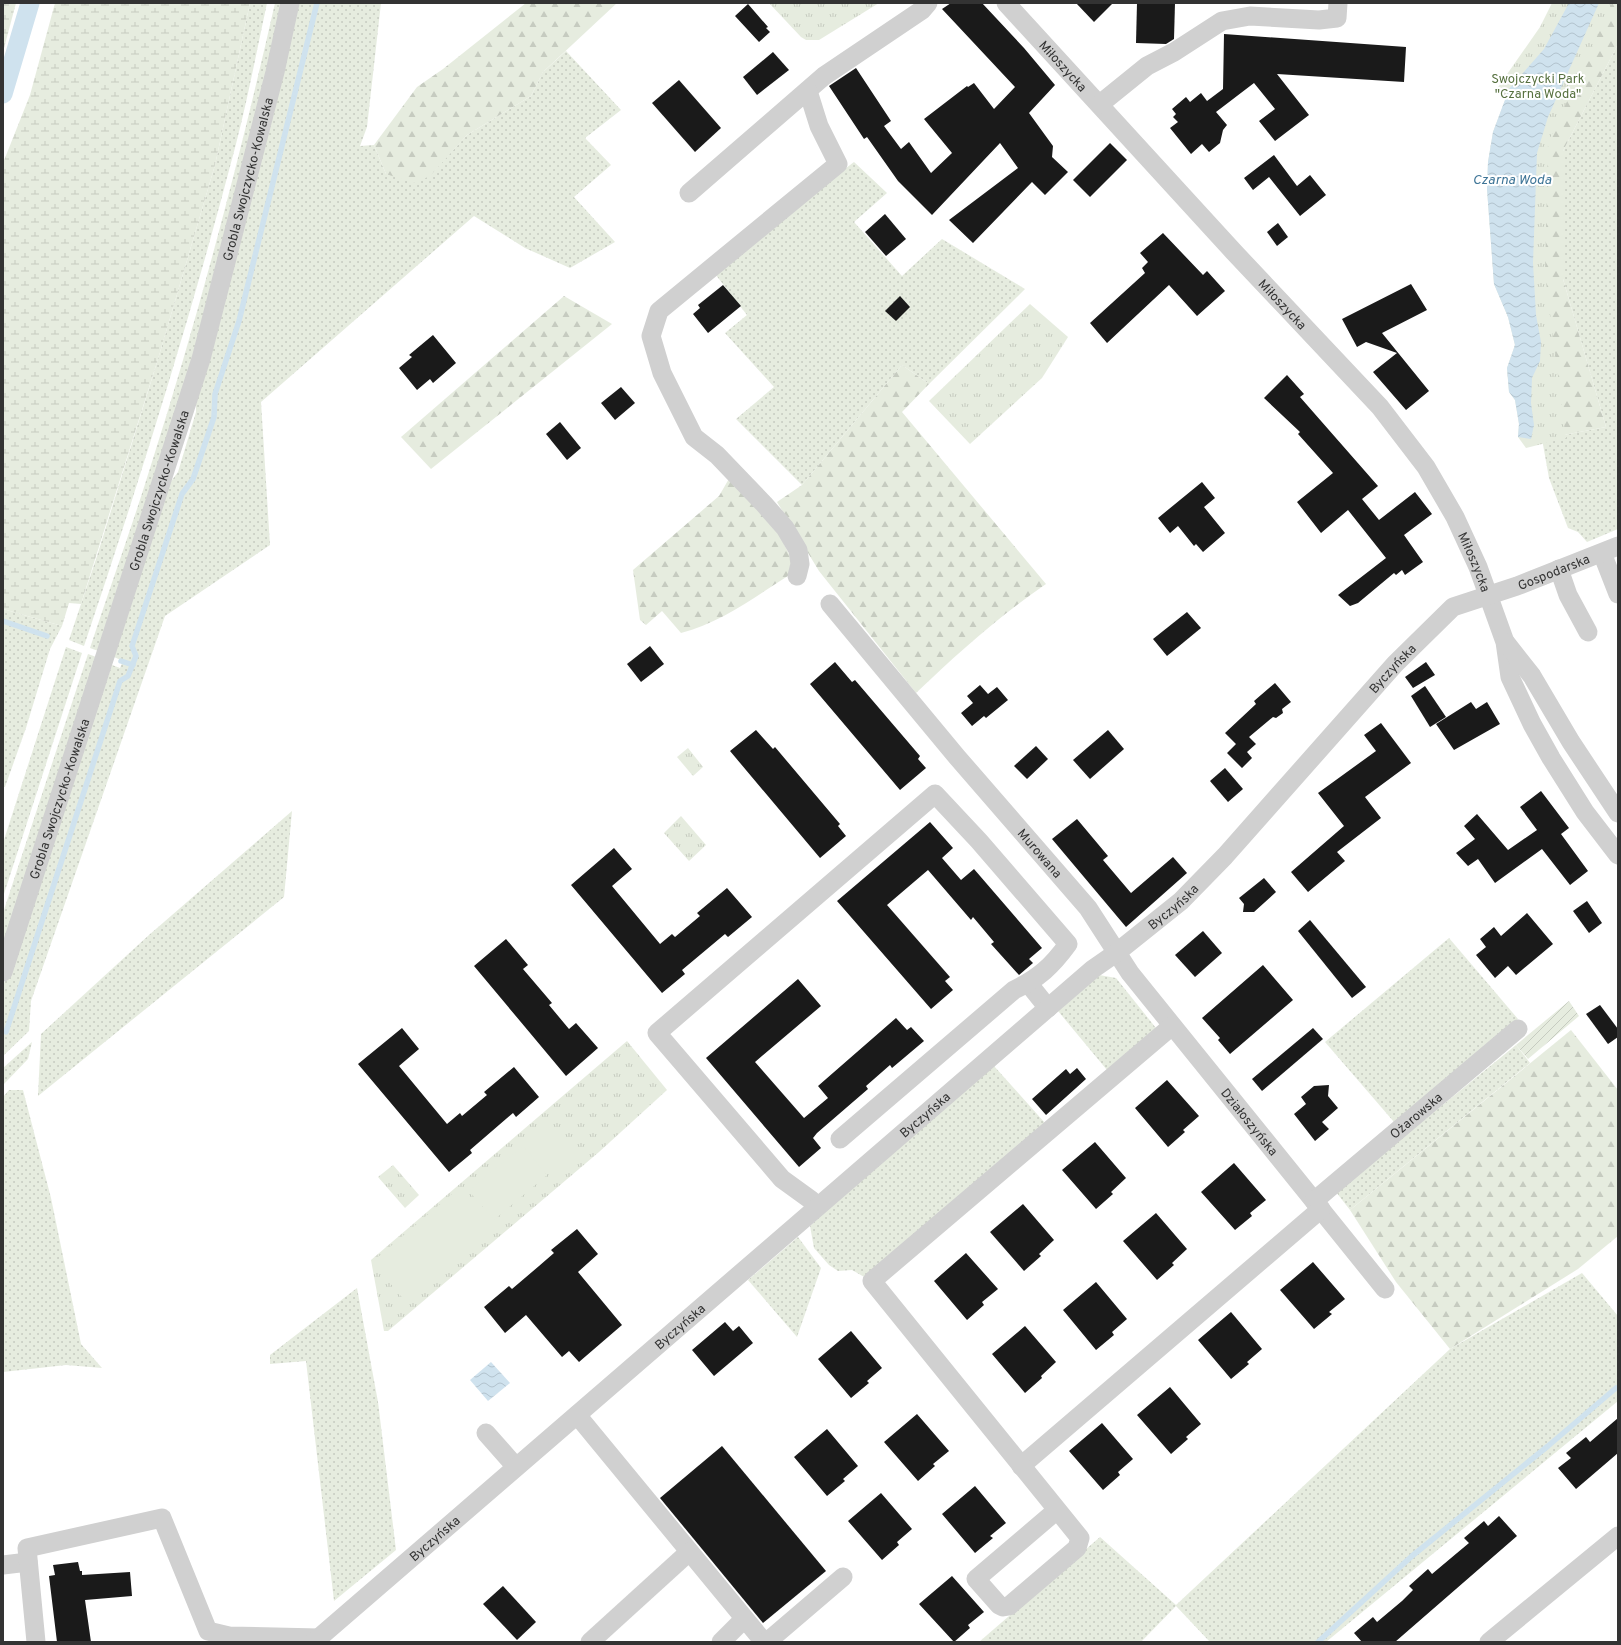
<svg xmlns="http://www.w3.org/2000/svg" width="1621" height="1645" viewBox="0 0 1621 1645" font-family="Overpass,sans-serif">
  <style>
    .grass { fill: url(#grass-dots) }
    .forest { fill: url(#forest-firs) }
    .wetland { fill: url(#wetland-marsh) }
    .park { fill: url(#park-tufts) }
    .garden { fill: url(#garden-furrows) }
    .pitch { fill: #e6ecdf }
    .water { fill: url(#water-waves) }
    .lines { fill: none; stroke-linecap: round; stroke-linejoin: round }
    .stream { stroke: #cfe2ee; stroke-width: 5.5 }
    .canal { stroke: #cfe2ee; stroke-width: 19 }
    .building { fill: #1a1a1a }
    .minor { stroke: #d0d0d0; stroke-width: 19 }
    .labels { text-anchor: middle; stroke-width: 4; stroke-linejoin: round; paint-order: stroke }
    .street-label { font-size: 13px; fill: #333; stroke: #fff }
    .park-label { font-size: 13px; fill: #56703f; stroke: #fff }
    .water-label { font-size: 14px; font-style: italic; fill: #3f7597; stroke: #fff }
  </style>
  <defs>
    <pattern id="grass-dots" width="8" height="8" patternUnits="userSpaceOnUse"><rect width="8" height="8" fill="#e6ecdf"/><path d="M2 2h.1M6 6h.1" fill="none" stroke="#c6cbc0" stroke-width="1.8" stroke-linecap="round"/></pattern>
    <pattern id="forest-firs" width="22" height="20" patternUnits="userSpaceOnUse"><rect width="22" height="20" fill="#e6ecdf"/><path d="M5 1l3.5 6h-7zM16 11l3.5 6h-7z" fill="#c6cbc0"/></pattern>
    <pattern id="wetland-marsh" width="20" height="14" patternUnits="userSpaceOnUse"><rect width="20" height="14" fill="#e6ecdf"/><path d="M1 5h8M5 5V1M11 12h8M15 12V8" fill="none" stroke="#c6cbc0"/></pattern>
    <pattern id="park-tufts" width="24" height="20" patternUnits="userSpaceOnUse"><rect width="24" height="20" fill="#e6ecdf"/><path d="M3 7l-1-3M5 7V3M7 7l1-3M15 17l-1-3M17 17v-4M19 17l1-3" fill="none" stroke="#c6cbc0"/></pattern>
    <pattern id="garden-furrows" width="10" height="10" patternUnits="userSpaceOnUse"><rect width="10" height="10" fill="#e6ecdf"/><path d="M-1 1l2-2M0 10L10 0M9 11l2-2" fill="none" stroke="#c6cbc0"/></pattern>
    <pattern id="water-waves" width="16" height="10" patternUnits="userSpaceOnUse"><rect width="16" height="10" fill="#cfe2ee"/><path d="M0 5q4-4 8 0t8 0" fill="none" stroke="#b2c2cd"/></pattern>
  </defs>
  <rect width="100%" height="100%" fill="#fff"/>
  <g class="grass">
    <path d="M250,3H267C257,50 248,97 236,144C192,313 140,480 84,646L69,640L97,556L158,359L215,165Z"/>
    <path d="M275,3H284L187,391L101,652L90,648C110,587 132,527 151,465C199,314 240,158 275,3Z"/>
    <polygon points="294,3 381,3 367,127 360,146 374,145 386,174 430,175 467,135 531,96 543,72 566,51 621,110 585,138 611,165 574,197 615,242 570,268 525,248 474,216 261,402 270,545 165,616 31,1001 29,1031 3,1056 3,986 111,668 112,665 120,668 123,661 114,657 166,488 178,472 196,412 196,387"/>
    <polygon points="1618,44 1618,529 1587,542 1578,532 1568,528 1549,478 1542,439 1606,427 1563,279 1563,151"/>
    <polygon points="854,162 887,193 854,222 902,276 942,239 1025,289 929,384 902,365 802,485 736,419 774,387 725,333 747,315 712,270"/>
    <polygon points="3,609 62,626 50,649 26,728 5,787 3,787"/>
    <polygon points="66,647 82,653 3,897 3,843"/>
    <polygon points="88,654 99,658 3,957 3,913"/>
    <polygon points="292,811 284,897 38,1096 41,1034 149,935"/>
    <polygon points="1449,938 1518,1019 1394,1122 1325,1042"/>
    <polygon points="1099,975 1116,978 1156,1028 1107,1070 1058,1011"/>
    <polygon points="32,1042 28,1059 3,1085 3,1068"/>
    <polygon points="1516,1045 1530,1063 1350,1210 1336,1192"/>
    <polygon points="994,1066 1045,1123 866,1278 852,1270 838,1271 829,1265 814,1248 810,1226 822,1214"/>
    <polygon points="9,1090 23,1090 51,1198 81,1344 102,1368 66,1365 3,1372 3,1097"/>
    <polygon points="798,1237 821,1268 797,1337 748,1280"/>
    <polygon points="1582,1273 1618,1316 1618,1401 1326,1642 1210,1642 1176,1606 1141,1642 979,1642 1100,1537 1176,1605 1450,1349"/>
    <polygon points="357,1288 378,1402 396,1550 334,1601 306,1361 270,1364 270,1355"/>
  </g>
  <g class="forest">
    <polygon points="526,3 617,3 543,72 531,96 467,135 430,176 414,183 386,174 374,145 417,87 443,69"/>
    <polygon points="1599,3 1618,3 1618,44 1563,151 1563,279 1606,427 1542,439 1537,153"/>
    <polygon points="564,296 612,324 431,469 401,437"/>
    <path d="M902,365L929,384L902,412L1046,584C998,617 958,653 916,693L819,571L777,502L802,485Z"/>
    <path d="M730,477L771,518L791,558V574C756,596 721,623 681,633L662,611L646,625L640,620L633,570L719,496Z"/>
    <polygon points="1571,1030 1618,1090 1618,1236 1578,1269 1450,1349 1396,1282 1350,1210"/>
  </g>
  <g class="wetland">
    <polygon points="3,3 16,3 3,52"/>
    <polygon points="55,3 250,3 215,165 158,359 81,604 69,603 62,626 3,609 3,163 30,95"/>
  </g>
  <g class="park">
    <polygon points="769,3 879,3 819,40 806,40 801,37"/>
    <polygon points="1552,3 1612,3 1548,143 1545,274 1566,438 1526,448 1518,437 1519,424 1515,400 1509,392 1507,368 1515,345 1508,317 1494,284 1487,189 1488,162 1493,132 1506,98 1496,90 1540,27"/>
    <polygon points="1030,304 1068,337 1042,378 970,444 929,401"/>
    <polygon points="688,748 703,767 693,776 677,757"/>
    <polygon points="681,816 706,845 689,861 664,833"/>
    <polygon points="627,1041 667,1090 599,1152 388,1331 384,1331 371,1260"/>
    <polygon points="393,1165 419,1195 405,1208 378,1177"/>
  </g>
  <polygon class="garden" points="1569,1001 1579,1016 1528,1059 1516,1045"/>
  <g class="pitch">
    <polygon points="547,1122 577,1159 554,1178 523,1142"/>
    <polygon points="523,1146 547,1175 494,1220 469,1191"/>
    <polygon points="459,1188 493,1228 406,1302 372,1262"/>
  </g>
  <g class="water">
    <polygon points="1569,3 1599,3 1548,117 1537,153 1533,263 1536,315 1541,342 1540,361 1532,378 1531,403 1534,425 1531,439 1518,437 1519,424 1515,400 1509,392 1507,368 1515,345 1508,317 1494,284 1487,189 1488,162 1493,132 1509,89 1544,49"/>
    <polygon points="491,1362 510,1383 488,1401 470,1380"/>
  </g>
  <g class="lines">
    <g class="stream">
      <polyline points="3,621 47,636"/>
      <polyline points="121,661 133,665"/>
      <polyline points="6,1032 120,681 128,676 136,656 132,646 182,494 193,479 214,417 215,394 239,321 317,3"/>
      <polyline points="1318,1642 1412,1556 1548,1446 1616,1388"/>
    </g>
    <polyline class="canal" points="3,94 30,3"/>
  </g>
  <g class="building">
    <polygon points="951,3 982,3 1024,48 1055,85 1029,113 1053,146 1052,157 1068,172 1045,195 1032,182 973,243 949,220 1018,168 1000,143 932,215 898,181 867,137 864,139 829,86 856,68 891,121 884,126 901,149 909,142 931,173 952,153 924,119 967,86 968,87 974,83 994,109 1015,87 942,9"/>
    <polygon points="1076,3 1113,3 1094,22"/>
    <polygon points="1137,3 1175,3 1174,39 1166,44 1136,43"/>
    <polygon points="748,4 768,27 766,28 770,32 759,42 735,16"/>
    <polygon points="1224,34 1406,47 1404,82 1277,74 1309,115 1275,141 1259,121 1275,109 1254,83 1216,112 1227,125 1223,130 1220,143 1209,152 1202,144 1191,154 1170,128 1178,122 1173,117 1176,114 1172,109 1186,97 1190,102 1201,93 1207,101 1223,89"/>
    <polygon points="773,52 789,70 757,95 743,77"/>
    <polygon points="679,80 721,128 695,152 652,103"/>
    <polygon points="1110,143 1127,160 1090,197 1073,180"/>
    <polygon points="1274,155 1297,186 1310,175 1326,195 1300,216 1269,177 1253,190 1244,178"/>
    <polygon points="885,214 906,239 886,256 865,232"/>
    <polygon points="1278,223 1288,237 1277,246 1267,232"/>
    <polygon points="1163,233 1203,275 1207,271 1225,291 1197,316 1169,285 1107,343 1090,323 1145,273 1142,268 1148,262 1140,253"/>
    <polygon points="1411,284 1427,310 1382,333 1429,391 1406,410 1373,372 1397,353 1366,342 1357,347 1342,319"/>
    <polygon points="723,285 741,306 708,333 693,314 700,308 698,305"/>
    <polygon points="900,296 910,307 896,321 885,311"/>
    <polygon points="433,335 456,363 433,383 430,379 417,390 399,368 412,357 409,355"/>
    <polygon points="1287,375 1304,394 1300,397 1378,486 1362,499 1379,520 1415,492 1432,514 1404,535 1423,562 1405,575 1402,570 1396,575 1394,573 1358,603 1350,606 1338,595 1386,558 1348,510 1321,533 1297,502 1333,473 1298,434 1300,432 1264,398"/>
    <polygon points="621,387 635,403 615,420 601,403"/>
    <polygon points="560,422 581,448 567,460 546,434"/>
    <polygon points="1202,482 1215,498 1204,507 1225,533 1203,552 1196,544 1194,546 1178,526 1170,533 1158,518"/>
    <polygon points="1187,612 1201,628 1167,656 1153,639"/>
    <polygon points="650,646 664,664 641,682 627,664"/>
    <polygon points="835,662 852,682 855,680 920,756 918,759 926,768 900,790 810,684"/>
    <polygon points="1426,662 1435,675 1413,688 1405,677"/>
    <polygon points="1275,683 1291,702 1282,709 1283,713 1276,718 1273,717 1249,737 1256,744 1247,752 1252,758 1242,768 1227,753 1236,744 1225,733 1256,704 1254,701"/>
    <polygon points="980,685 988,694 997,687 1008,700 986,718 984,716 972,726 961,713 973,703 967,696"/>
    <polygon points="1425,686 1446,717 1430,727 1411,696"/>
    <polygon points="1471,702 1476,709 1487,702 1500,724 1454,750 1436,724"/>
    <polygon points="1381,723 1411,763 1365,797 1381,818 1337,852 1345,861 1308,892 1291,872 1344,826 1318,793 1376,751 1364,735"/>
    <polygon points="756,730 773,749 775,747 840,824 838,826 846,836 820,858 730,751"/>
    <polygon points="1108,730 1124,749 1090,779 1073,760"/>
    <polygon points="1036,746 1048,759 1027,779 1014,766"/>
    <polygon points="1225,768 1243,789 1228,802 1210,781"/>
    <polygon points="1541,791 1569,828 1561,834 1588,871 1570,885 1542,849 1495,883 1478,859 1468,866 1456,853 1475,839 1464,826 1477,814 1508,850 1537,830 1520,807"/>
    <polygon points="1077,819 1108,856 1103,860 1131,893 1173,857 1187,873 1126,927 1052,839"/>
    <polygon points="930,822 953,848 942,858 961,880 974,869 1042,948 1029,959 1033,963 1019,975 991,944 994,942 973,917 971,920 928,870 887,905 950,977 945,981 953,990 931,1009 837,901"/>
    <polygon points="614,848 632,869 612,886 660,944 672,934 675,937 700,916 697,913 727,888 752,917 728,937 725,934 682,970 685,974 662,993 571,885"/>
    <polygon points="1264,878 1276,892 1254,912 1243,912 1244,904 1239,898"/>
    <polygon points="1587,901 1602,923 1589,933 1573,911"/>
    <polygon points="1527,913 1553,944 1516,975 1508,966 1495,978 1476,955 1486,947 1480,939 1494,927 1501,936"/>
    <polygon points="1310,920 1366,987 1352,998 1298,931"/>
    <polygon points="1203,931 1222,953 1195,977 1175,955"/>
    <polygon points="506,939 528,965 523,969 552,1003 549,1005 569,1029 576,1023 598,1048 566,1076 474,966"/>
    <polygon points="1263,965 1293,1000 1230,1054 1218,1040 1220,1038 1202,1018"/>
    <polygon points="798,979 821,1006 755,1062 804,1118 828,1098 818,1086 896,1018 907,1030 911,1027 924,1041 892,1068 890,1065 866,1086 868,1089 817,1133 813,1138 821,1148 799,1167 706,1058"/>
    <polygon points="1600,1005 1618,1029 1618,1037 1608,1044 1586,1014"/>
    <polygon points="402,1028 419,1049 399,1066 447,1124 460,1113 462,1116 487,1095 484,1092 514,1067 539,1097 516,1117 513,1113 470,1150 472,1153 449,1172 358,1064"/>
    <polygon points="1313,1028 1323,1039 1262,1091 1252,1079"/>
    <polygon points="1077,1068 1086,1079 1046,1115 1032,1099 1066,1069 1070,1074"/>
    <polygon points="1167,1080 1199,1116 1183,1130 1185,1132 1168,1147 1135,1108"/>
    <polygon points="1329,1085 1328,1096 1338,1108 1322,1122 1329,1129 1315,1141 1294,1114 1306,1104 1301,1097 1314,1086"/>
    <polygon points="1095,1142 1126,1178 1111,1192 1113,1194 1096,1209 1062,1170"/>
    <polygon points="1234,1163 1266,1200 1250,1213 1252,1216 1235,1230 1201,1192"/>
    <polygon points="1023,1204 1054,1240 1039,1254 1041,1256 1024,1271 990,1232"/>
    <polygon points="1156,1213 1187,1249 1172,1263 1174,1265 1157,1280 1123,1241"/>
    <polygon points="577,1229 598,1254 578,1272 622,1325 579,1362 569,1351 562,1357 526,1315 505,1333 484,1307 509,1286 512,1289 539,1266 554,1253 551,1250"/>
    <polygon points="966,1253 998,1289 982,1302 984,1305 967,1320 934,1281"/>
    <polygon points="1313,1262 1345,1299 1329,1312 1332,1314 1314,1329 1280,1290"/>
    <polygon points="1096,1282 1127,1319 1112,1332 1114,1335 1096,1350 1063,1310"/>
    <polygon points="1231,1312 1262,1349 1247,1362 1249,1364 1231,1379 1198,1340"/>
    <polygon points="725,1322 733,1331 739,1326 753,1343 714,1376 692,1350"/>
    <polygon points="1025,1326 1056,1362 1041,1376 1042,1378 1025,1393 992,1354"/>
    <polygon points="851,1331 882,1368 867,1381 869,1383 851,1398 818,1359"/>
    <polygon points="1170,1387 1201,1424 1186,1437 1188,1439 1171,1454 1137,1415"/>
    <polygon points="917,1414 949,1451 933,1464 935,1466 918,1481 884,1442"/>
    <polygon points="1618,1418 1618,1453 1576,1489 1558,1468 1571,1458 1566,1453 1586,1437 1590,1442"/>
    <polygon points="1102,1423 1133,1459 1118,1472 1120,1475 1103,1490 1069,1451"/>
    <polygon points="827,1429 858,1466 843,1479 845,1481 827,1496 794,1457"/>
    <polygon points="722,1446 826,1571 763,1623 660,1498"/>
    <polygon points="975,1486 1006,1523 990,1536 993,1538 975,1553 942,1514"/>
    <polygon points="881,1493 912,1529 897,1542 899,1545 882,1560 848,1521"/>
    <polygon points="1499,1516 1517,1536 1395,1642 1362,1642 1354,1633 1373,1617 1377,1622 1402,1601 1413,1590 1409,1586 1428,1569 1432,1574 1457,1553 1469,1543 1464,1538 1484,1521 1488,1526"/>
    <polygon points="78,1562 80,1571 82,1571 82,1575 130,1572 132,1596 85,1600 91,1642 57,1642 49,1576 55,1575 53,1565"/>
    <polygon points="952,1576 984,1612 968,1625 970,1628 954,1642 919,1604"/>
    <polygon points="503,1586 536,1622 517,1640 483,1604"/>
  </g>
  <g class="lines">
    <g class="minor">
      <path id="s1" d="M1006,3L1233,251L1380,407L1426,467L1455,517L1478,567L1505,642L1510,677L1532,724L1551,758L1585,812L1618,855"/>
      <polyline points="1100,104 1147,66 1174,52 1222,21 1250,16 1319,20 1337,18 1338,3"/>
      <polyline points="689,193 824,76 922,10 928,3"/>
      <polyline points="1602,553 1618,594"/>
      <polyline points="1559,569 1568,595 1588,632"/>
      <polyline points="797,576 800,564 798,550 785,528 764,504 717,455 694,437 662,373 651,336 659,311 838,164 819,126 808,91"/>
      <path id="s2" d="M830,604L957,757L1088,908L1130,973L1385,1289"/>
      <polyline points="1506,643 1532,676 1571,742 1618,813"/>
      <path id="s3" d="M3,972L201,359L275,72L290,3"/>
      <polyline points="1028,983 1048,1008"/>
      <path id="s4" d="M1314,1201L1518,1029"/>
      <path d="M817,1207L811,1200L782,1179L657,1033L935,794L979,841L1068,944C1052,966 1039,978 1014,990L840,1139"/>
      <polyline points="577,1415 764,1642"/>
      <polyline points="486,1433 516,1467"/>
      <polyline points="1021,1466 1321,1209"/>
      <polyline points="1057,1510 976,1579 999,1605 1003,1607 1009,1606 1077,1548 1080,1538 872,1281 1172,1026"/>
      <polyline points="3,1565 28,1562"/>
      <polyline points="36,1642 27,1548 162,1518 208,1631 229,1636 319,1638"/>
      <path id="s5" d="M314,1642L1093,969L1116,953L1181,901L1225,856L1395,664L1453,607L1517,586L1618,546"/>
      <polyline points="590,1642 689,1552"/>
      <polyline points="721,1642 744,1619"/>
      <polyline points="767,1642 843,1577"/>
      <polyline points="1489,1642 1618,1536"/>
    </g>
  </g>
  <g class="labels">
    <g class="street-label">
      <text dy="5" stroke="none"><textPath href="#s1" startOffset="85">Miłoszycka</textPath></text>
      <text dy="5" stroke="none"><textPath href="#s3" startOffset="830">Grobla Swojczycko-Kowalska</textPath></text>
      <text dy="5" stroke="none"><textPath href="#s1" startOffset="409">Miłoszycka</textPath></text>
      <text dy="5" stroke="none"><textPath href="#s3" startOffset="506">Grobla Swojczycko-Kowalska</textPath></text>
      <text dy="5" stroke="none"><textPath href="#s1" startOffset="733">Miłoszycka</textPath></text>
      <text dy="5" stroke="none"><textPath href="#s5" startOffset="1648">Gospodarska</textPath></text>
      <text dy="5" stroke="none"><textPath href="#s5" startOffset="1455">Byczyńska</textPath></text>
      <text dy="5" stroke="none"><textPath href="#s3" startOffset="182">Grobla Swojczycko-Kowalska</textPath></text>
      <text dy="5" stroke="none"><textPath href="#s2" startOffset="326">Murowana</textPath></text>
      <text dy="5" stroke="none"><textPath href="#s5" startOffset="1131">Byczyńska</textPath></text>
      <text dy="5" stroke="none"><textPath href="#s5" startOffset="807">Byczyńska</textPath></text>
      <text dy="5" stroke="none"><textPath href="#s4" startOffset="133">Ożarowska</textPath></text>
      <text dy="5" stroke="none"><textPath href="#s2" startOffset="667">Działoszyńska</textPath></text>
      <text dy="5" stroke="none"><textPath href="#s5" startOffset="483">Byczyńska</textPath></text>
      <text dy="5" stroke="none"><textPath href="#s5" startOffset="159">Byczyńska</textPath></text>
    </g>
    <g class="park-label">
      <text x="1538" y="83">Swojczycki Park<tspan x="1538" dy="15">"Czarna Woda"</tspan></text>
    </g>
    <g class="water-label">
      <text x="1512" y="184">Czarna Woda</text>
    </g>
  </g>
  <rect width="1621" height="1645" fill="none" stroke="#333333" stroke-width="8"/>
</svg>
